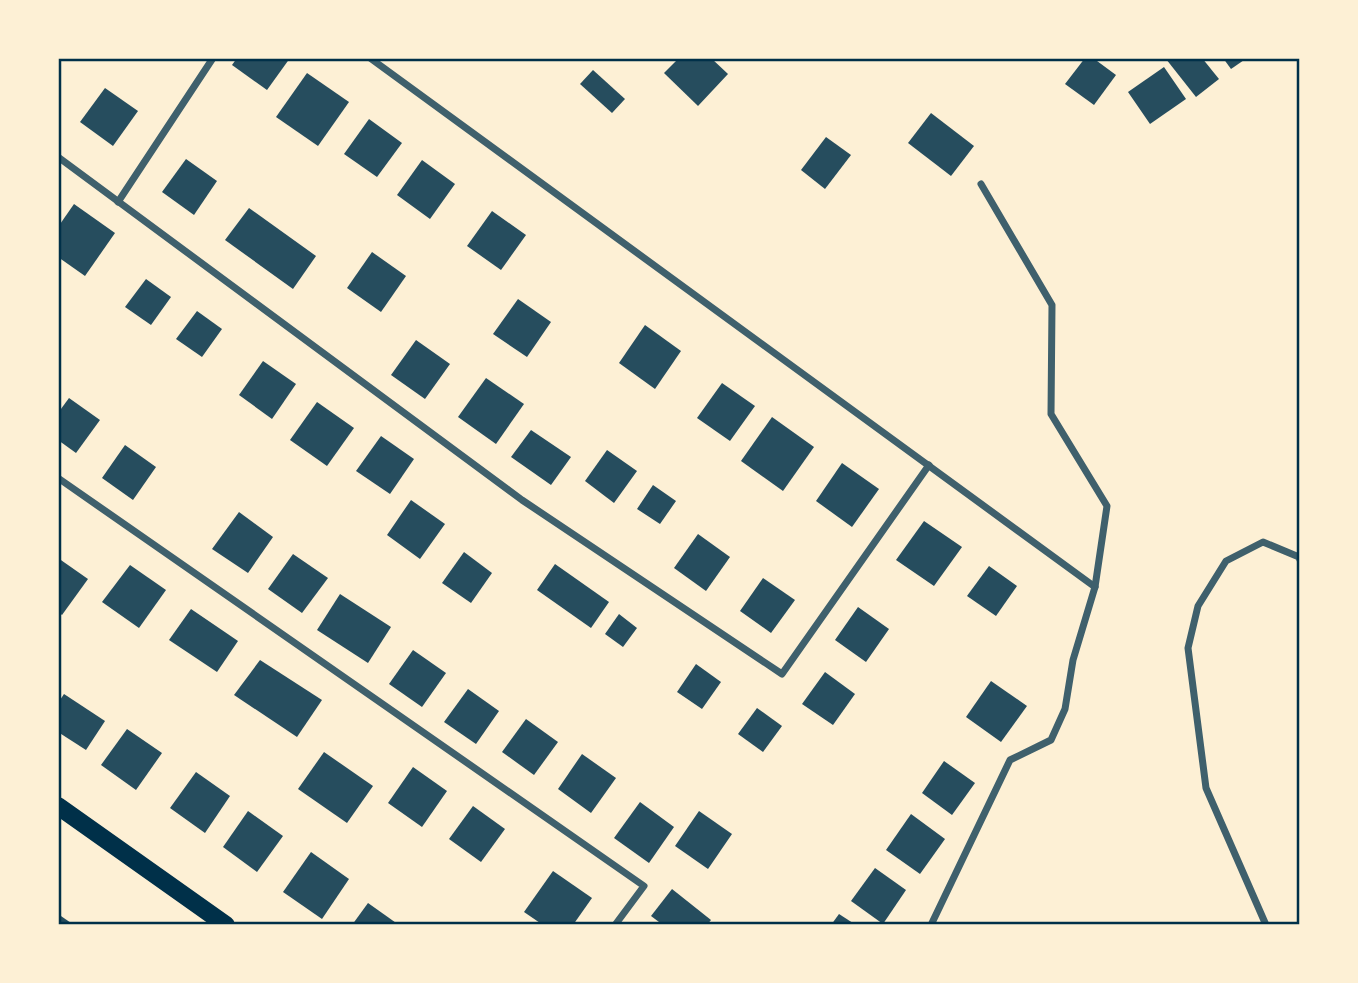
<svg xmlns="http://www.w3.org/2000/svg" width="1358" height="983" viewBox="0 0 1358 983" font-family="'Alegreya Sans',sans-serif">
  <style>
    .building { fill: #264d5e }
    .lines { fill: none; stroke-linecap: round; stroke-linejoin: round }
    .minor { stroke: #3f606c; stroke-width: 7 }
    .primary { stroke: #003049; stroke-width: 18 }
    .neatline { fill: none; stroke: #003049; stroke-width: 2.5 }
  </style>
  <rect width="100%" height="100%" fill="#fdf0d5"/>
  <g class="building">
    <polygon points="237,58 290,58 267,90 232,65"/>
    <polygon points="679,58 711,58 728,74 698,106 664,73"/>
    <polygon points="1085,58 1093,58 1116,75 1094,105 1065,84"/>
    <polygon points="1168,58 1202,58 1219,79 1196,97 1166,59"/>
    <polygon points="1223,58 1247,58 1231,69"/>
    <polygon points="1164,67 1186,99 1150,124 1128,92"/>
    <polygon points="593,70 625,99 612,113 580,84"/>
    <polygon points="307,73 349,102 318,146 276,117"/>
    <polygon points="105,88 138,111 113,146 80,122"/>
    <polygon points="931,113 974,146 951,176 908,143"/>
    <polygon points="369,119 402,143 377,177 344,154"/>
    <polygon points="826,137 851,155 825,189 801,170"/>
    <polygon points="186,159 217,181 194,215 162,192"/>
    <polygon points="422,160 455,184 430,219 397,195"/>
    <polygon points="74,204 115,233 85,276 58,257 58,227"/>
    <polygon points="249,208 316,256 293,289 225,240"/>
    <polygon points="492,211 526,235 501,270 467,246"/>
    <polygon points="372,252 406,276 381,312 347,288"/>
    <polygon points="146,279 171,297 151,325 125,307"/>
    <polygon points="518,299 551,322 527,357 493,334"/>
    <polygon points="197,311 222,329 202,357 176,339"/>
    <polygon points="645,325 681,351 655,389 619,363"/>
    <polygon points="416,340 450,364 425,399 391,375"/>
    <polygon points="263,361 296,384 272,419 239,395"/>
    <polygon points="486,378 524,404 496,444 458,417"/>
    <polygon points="722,383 755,406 730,441 697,418"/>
    <polygon points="69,398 100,420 76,453 58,440 58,413"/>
    <polygon points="317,402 354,428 327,466 290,440"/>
    <polygon points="772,417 814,447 783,491 741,461"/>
    <polygon points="531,430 571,457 551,485 511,457"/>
    <polygon points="381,436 414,459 390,494 356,471"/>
    <polygon points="125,445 156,467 133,500 102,478"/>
    <polygon points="607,450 637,471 614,503 585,481"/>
    <polygon points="842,463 879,489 852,527 816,501"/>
    <polygon points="653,485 676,501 660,524 637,509"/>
    <polygon points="411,500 445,524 420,559 387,535"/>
    <polygon points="239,512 273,537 248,573 212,549"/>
    <polygon points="924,521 962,547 934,586 896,560"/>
    <polygon points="698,534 730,557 706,591 674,568"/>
    <polygon points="464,552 492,573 471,603 442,583"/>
    <polygon points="293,554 328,578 302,613 268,589"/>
    <polygon points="58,558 88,579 62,615 58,612"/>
    <polygon points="555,564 609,602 591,628 537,590"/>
    <polygon points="130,565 166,590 139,628 102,602"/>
    <polygon points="989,566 1017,586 996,616 967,596"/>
    <polygon points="763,578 795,600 771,633 740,611"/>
    <polygon points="340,594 391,627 368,663 317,630"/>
    <polygon points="858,607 889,629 866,662 835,640"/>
    <polygon points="191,609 238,641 217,672 169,640"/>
    <polygon points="619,614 637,628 623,647 605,634"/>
    <polygon points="413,650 446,673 422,707 389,684"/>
    <polygon points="260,660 322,700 297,737 234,695"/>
    <polygon points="696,664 721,682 702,709 677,692"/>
    <polygon points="825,672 855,694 833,725 802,704"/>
    <polygon points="991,681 1027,706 1001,742 966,717"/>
    <polygon points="468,689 499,711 476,744 444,722"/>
    <polygon points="64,694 105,721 86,750 58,732 58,703"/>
    <polygon points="757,708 782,726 763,752 738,734"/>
    <polygon points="526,719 558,742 534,775 502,752"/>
    <polygon points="127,729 162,753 136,790 101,765"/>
    <polygon points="324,752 373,786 347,823 298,789"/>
    <polygon points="582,754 616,778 591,813 558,789"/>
    <polygon points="944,761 975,783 952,815 922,793"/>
    <polygon points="413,767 447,791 422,827 388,803"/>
    <polygon points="196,772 230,796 205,833 170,808"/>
    <polygon points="640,802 674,827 649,863 614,838"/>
    <polygon points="473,806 505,829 481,862 449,839"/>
    <polygon points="248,811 283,836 257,872 223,847"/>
    <polygon points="699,811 732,834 708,869 675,846"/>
    <polygon points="911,814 945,839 920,874 886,850"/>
    <polygon points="311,852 349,879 322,919 283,892"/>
    <polygon points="875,868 906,890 883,924 851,901"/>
    <polygon points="553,871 592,898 573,925 543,925 524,912"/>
    <polygon points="672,889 711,920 707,925 663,925 651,916"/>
    <polygon points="368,903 399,925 352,925"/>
    <polygon points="58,914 74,925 58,925"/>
    <polygon points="839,914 856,925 831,925"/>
  </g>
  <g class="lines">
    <g class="minor">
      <polyline points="370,58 1095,587"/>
      <polyline points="58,157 522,500 782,674 929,465"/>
      <polyline points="118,202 213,58"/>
      <polyline points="58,478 644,886 615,925"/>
      <polyline points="931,925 1010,760 1051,740 1065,709 1073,660 1095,587 1107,506 1051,414 1052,305 981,184"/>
      <polyline points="1266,925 1206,788 1188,648 1198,606 1226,561 1263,542 1299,557 1300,560"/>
    </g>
    <polyline class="primary" points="58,806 226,925"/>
  </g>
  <rect width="1358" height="983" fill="none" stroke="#fdf0d5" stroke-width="119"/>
  <rect x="60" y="60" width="1238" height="863" class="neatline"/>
</svg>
